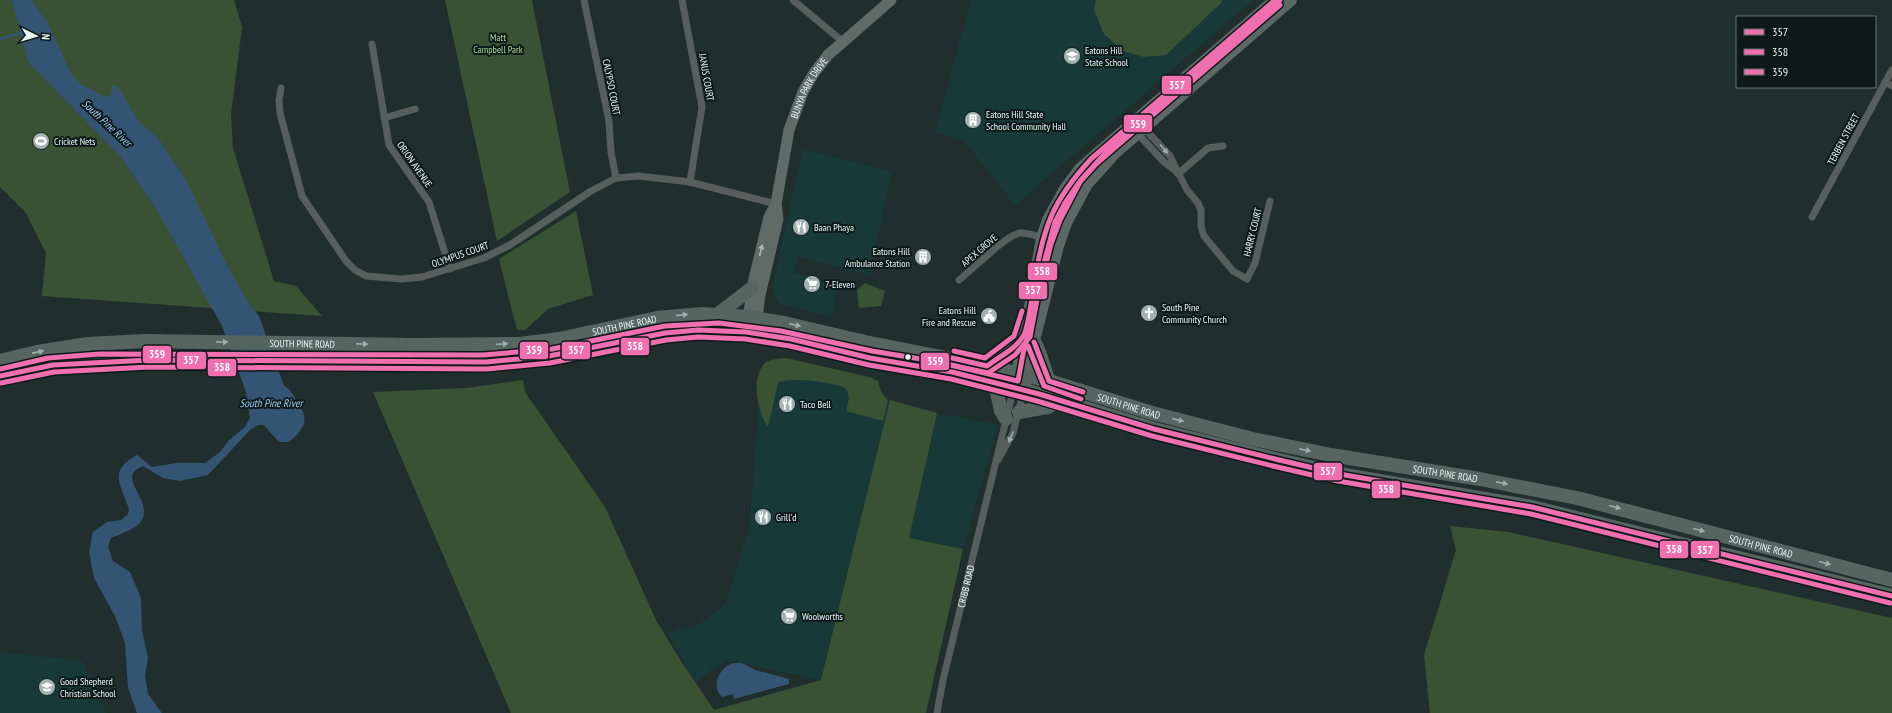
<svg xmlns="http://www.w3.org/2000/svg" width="1892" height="713" viewBox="0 0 1892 713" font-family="'PT Sans Narrow',sans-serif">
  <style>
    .built { fill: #173a39 }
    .green { fill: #3a5234 }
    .water { fill: #335472 }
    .pier { fill: #202f2e }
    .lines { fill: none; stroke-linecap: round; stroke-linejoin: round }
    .stream { stroke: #335472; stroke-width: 2.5 }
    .street { stroke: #565f5c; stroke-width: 7 }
    .secondary { stroke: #606a66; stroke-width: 11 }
    .primary { stroke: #5c6864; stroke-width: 12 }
    .highway { stroke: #576561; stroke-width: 14 }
    .bus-1-casing { stroke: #0e1a1a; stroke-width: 8 }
    .bus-2-casing { stroke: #0e1a1a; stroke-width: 8 }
    .bus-3-casing { stroke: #0e1a1a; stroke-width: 8 }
    .bus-1 { stroke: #ef6faf; stroke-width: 5 }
    .bus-2 { stroke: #ef6faf; stroke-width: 5 }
    .bus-3 { stroke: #ef6faf; stroke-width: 5 }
    .oneway { fill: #9facaa }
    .oneway2 { fill: #abb8b6 }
    .oneway3 { fill: #a0aeac }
    .bus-dot { fill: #e8f8f7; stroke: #0e1a1a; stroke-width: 1.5 }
    .labels { text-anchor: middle; stroke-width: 4; stroke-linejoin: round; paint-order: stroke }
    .park-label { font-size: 10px; fill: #abd99a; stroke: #0e1a1a }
    .poi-label { font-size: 10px; fill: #e8f8f7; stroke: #0e1a1a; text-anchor: start }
    .street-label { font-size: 10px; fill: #e8f8f7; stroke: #0e1a1a }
    .water-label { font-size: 11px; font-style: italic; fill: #9fccf9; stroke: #0e1a1a }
    .line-badge { stroke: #0e1a1a; stroke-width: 1.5 }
    .badge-label { font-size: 11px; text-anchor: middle; font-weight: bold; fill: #fff }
  </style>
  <rect width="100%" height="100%" fill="#202f2e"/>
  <g class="built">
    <polygon points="971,0 1253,0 1015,205 965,142 935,132"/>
    <polygon points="803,149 892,171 869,275 798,257 794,273 838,284 832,316 780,304 772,290"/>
    <polygon points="760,379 872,382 890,400 821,680 727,660 696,681 667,633 700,625 726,603 750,525"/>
    <polygon points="937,413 998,425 963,549 909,538"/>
    <polygon points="0,652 82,661 106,713 0,713"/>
  </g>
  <g class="green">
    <polygon points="0,0 234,0 242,27 231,114 233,148 274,281 296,286 322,316 42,296 46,253 26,213 0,187"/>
    <polygon points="445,0 532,0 570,192 497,241"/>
    <polygon points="1096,0 1222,0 1221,3 1166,55 1144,57 1123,51 1104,34 1094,10"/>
    <polygon points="576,211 593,295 548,309 525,330 517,330 499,259"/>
    <polygon points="865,283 885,291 881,306 859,308 857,290"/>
    <path d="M786,358L869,377L878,381L882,394L888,400L883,421L846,411C848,403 851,397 846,389C840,382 784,376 778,383L768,427C758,412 751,382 763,365C767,359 778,359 786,358Z"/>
    <polygon points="523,380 525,392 605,507 656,620 679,658 714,710 821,680 890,400 937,413 909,538 963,549 926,713 511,713 373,392 467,388"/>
    <polygon points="1450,526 1508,532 1892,618 1892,713 1430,713 1424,655 1456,550"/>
  </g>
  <g class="water">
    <path d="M12,0H31L48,23L71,74L81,84L105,97L110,96L113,84L119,88L140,123L157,137L185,178L226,263L245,298L259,316L284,386C290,389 293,394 296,400C310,419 306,427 289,442H279L264,425H258L251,429L208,475L180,481L163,478L143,466C112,477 159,503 139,524C132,530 120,534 111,538L108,547L113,561L130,572L141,598L142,630L148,658L145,675L148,694L162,713H137L128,688L125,643L115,616L94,578L89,552L93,532L107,522L121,520L128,514L129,509C120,483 108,471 137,455L152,467L176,463H205L220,452L229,440L245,427L250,418L246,392L222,326L158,212L121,157L28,62Z"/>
    <path d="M734,663H742L755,670L789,679V684L734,699L733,694L722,697C710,686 720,666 734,663Z"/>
  </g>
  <polygon class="pier" points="231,355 275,355 281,371 236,371"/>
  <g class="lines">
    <polyline class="stream" points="0,39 24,32"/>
    <g class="street">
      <polyline points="584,0 609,121 611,152 616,178"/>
      <polyline points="682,0 702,107 690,182"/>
      <polyline points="793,0 842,41"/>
      <polyline points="372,44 389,145 429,202 450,269"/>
      <polyline points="1885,82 1892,86"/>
      <polyline points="281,88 279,100 280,113 302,196 346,261 355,270 366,276 401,279 422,277 484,258 510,245 591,191 616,178 639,176 690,182 776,204"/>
      <polyline points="384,118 415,109"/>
      <polyline points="1144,128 1170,156 1187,190 1198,203 1201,210 1201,226 1204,236 1233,271 1247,279 1255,263 1270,201"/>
      <polyline points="1138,134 1164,162 1177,172"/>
      <polyline points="1178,174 1208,148 1223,146"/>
      <polyline points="1812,217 1892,70"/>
      <path d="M959,280C971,271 1007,234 1020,233C1033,232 1047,241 1058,246"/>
      <polyline points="998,460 1013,433 1024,390"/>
      <path id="s1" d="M937,713L943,680L1014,387"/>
    </g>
    <g class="secondary">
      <path id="s2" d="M747,325L754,279L769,217L776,204L789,130L803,92L814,73L828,55L891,0"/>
      <polyline points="756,325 760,295 778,219 776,204"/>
    </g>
    <g class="primary">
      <polyline points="1015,381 1023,348 1042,238 1048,220 1065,189 1079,170 1091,159 1275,0"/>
      <polyline points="1025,385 1030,356 1058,246 1066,223 1087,184 1115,153 1291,0"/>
    </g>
    <g class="highway">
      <polyline points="718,314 752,288"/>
      <path d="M1034,342C1042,354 1043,368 1049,381"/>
      <path id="s3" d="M0,361L37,352L88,344L145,341L414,345L520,344L559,339L657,318L702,314L748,317L784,323L865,342L987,366L1049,381L1152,413L1253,439L1331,455L1480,479L1577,498L1892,580"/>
      <path d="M987,366C1003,353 1012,350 1024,334"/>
      <polyline points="0,376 53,365 88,362 149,360 486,362 549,356 665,333 698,330 746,332 791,339 870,358 952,372 1039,394 1154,429 1275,459 1339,474 1532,507 1892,596"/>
      <polyline points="995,383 1001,411 1006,419"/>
      <polyline points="1019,412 1048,407 1060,400"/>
    </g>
    <g class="bus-1-casing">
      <g id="bus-1">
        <polyline points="1034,342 1049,381 1083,392"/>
        <path d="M952,358L987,366C1000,356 1016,349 1024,335C1029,324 1032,296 1034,284C1043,228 1052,201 1091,159L1275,0"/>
        <polyline points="0,376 53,365 149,360 486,362 549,356 665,333 698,330 746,332 791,339 870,358 952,372 1039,394 1154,429 1275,459 1339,474 1532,507 1892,596"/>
      </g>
    </g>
    <g class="bus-2-casing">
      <g id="bus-2">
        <polyline points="1028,346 1044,386 1081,399"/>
        <polyline points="950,365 988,373 1015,355 1030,337 1044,263 1055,222 1065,203 1078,184 1096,164 1280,5"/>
        <polyline points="1,383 54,372 149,367 487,369 550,363 666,340 698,337 745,339 790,346 869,365 951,379 1037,401 1152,436 1273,466 1338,481 1531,514 1890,603"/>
      </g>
    </g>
    <g class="bus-3-casing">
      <g id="bus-3">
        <polyline points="954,351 985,358 1014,336 1022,311"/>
        <polyline points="0,369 48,358 100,354 483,355 552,349 665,326 719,323 781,331 872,351 939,362 1018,381 1023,354 1051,244 1060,220 1081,180 1110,148 1280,0"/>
      </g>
    </g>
    <use href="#bus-1" class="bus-1"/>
    <use href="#bus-2" class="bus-2"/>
    <use href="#bus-3" class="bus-3"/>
  </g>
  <defs><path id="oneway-solid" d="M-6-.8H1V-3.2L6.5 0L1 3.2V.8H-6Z"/></defs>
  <g class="oneway">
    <use href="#oneway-solid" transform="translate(1164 149) rotate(49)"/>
    <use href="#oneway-solid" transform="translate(1011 437) rotate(113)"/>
  </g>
  <use class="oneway2" href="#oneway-solid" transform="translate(761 250) rotate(-76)"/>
  <g class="oneway3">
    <use href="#oneway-solid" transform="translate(682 315) rotate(-5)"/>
    <use href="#oneway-solid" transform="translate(795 325) rotate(13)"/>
    <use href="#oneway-solid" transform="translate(222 342)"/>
    <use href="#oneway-solid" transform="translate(362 344) rotate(1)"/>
    <use href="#oneway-solid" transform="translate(502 344) rotate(-3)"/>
    <use href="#oneway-solid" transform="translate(38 352) rotate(-11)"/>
    <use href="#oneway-solid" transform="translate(1178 420) rotate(14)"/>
    <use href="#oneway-solid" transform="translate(1305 450) rotate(12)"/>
    <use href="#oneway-solid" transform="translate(1502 483) rotate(11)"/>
    <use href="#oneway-solid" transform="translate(1615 507) rotate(15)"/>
    <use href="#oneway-solid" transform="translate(1699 530) rotate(15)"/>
    <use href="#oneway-solid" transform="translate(1825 563) rotate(15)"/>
  </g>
  <defs>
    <g id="school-disc" transform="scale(0.9)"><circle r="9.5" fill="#a2b2b1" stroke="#0e1a1a"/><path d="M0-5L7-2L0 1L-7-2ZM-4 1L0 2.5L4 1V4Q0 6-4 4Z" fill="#fff"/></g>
    <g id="building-disc" transform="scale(0.9)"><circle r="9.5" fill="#a2b2b1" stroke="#0e1a1a"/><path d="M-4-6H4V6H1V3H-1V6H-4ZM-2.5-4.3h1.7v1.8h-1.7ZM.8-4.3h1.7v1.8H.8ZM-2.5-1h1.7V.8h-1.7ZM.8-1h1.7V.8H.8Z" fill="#fff"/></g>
    <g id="stadium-disc" transform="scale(0.9)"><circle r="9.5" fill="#a2b2b1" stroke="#0e1a1a"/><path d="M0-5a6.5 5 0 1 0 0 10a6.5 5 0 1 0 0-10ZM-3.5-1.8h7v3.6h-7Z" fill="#fff"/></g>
    <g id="restaurant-disc" transform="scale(0.9)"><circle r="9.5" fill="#a2b2b1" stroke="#0e1a1a"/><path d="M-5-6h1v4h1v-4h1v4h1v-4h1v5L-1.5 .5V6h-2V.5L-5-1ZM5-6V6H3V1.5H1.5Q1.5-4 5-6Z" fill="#fff"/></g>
    <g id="supermarket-disc" transform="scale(0.9)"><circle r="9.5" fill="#a2b2b1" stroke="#0e1a1a"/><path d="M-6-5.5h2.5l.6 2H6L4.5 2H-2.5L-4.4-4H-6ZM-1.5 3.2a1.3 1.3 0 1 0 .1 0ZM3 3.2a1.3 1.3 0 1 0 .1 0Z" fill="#fff"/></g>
    <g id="church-disc" transform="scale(0.9)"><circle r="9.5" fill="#a2b2b1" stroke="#0e1a1a"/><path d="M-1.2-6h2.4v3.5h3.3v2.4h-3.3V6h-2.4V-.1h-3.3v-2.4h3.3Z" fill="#fff"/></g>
    <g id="civic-disc" transform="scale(0.9)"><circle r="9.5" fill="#a2b2b1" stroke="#0e1a1a"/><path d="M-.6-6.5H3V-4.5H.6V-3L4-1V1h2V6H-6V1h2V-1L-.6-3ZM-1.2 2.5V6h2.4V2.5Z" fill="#fff"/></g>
  </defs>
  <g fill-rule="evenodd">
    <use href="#school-disc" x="1072" y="56"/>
    <use href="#building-disc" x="973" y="120"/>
    <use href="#stadium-disc" x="41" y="141"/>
    <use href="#restaurant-disc" x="801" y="227"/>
    <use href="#building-disc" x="923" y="257"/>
    <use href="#supermarket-disc" x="812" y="284"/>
    <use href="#church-disc" x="1149" y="313"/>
    <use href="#civic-disc" x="989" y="316"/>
    <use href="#restaurant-disc" x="787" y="404"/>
    <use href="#restaurant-disc" x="763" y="517"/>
    <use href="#supermarket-disc" x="789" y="616"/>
    <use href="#school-disc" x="47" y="687"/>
  </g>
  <circle class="bus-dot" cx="908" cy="357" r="3.5"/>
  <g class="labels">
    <g class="park-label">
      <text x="498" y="41">Matt<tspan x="498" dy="12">Campbell Park</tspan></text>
    </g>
    <g class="poi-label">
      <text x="1085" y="54">Eatons Hill<tspan x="1085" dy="12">State School</tspan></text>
      <text x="986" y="118">Eatons Hill State<tspan x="986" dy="12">School Community Hall</tspan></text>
      <text x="54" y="145">Cricket Nets</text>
      <text x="814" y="231">Baan Phaya</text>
      <text x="910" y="255" text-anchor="end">Eatons Hill<tspan x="910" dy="12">Ambulance Station</tspan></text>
      <text x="825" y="288">7-Eleven</text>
      <text x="1162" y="311">South Pine<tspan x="1162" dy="12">Community Church</tspan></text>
      <text x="976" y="314" text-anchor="end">Eatons Hill<tspan x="976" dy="12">Fire and Rescue</tspan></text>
      <text x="800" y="408">Taco Bell</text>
      <text x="776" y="521">Grill'd</text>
      <text x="802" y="620">Woolworths</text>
      <text x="60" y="685">Good Shepherd<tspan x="60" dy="12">Christian School</tspan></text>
    </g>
    <g class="street-label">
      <text transform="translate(707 77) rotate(80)" y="4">JANUS COURT</text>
      <text transform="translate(612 87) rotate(79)" y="4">CALYPSO COURT</text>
      <text dy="4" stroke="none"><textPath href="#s2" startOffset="247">BUNYA PARK DRIVE</textPath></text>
      <text transform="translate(1843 139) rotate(-62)" y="4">TERBEN STREET</text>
      <text transform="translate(415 164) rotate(55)" y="4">ORION AVENUE</text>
      <text transform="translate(1252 232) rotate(-76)" y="4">HARRY COURT</text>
      <text transform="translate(979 250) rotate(-41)" y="4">APEX GROVE</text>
      <text transform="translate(460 254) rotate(-19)" y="4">OLYMPUS COURT</text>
      <text dy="4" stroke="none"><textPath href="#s3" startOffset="628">SOUTH PINE ROAD</textPath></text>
      <text dy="4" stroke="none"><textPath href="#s3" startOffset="304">SOUTH PINE ROAD</textPath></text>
      <text dy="4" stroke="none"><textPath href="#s3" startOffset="1144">SOUTH PINE ROAD</textPath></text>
      <text dy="4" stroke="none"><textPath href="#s3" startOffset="1468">SOUTH PINE ROAD</textPath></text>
      <text dy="4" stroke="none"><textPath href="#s3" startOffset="1792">SOUTH PINE ROAD</textPath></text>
      <text dy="4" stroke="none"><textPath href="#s1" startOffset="130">CRIBB ROAD</textPath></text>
    </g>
    <g class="water-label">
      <text transform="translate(107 123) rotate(43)" y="4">South Pine River</text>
      <text x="271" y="407">South Pine River</text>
    </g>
  </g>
  <g class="line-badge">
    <rect x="1161" y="75" width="31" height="20" rx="4" fill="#ef6faf"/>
    <rect x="1123" y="114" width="30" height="19" rx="4" fill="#ef6faf"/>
    <rect x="1027" y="262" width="31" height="19" rx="4" fill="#ef6faf"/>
    <rect x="1018" y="281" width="30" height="19" rx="4" fill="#ef6faf"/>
    <rect x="620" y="337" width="30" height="19" rx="4" fill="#ef6faf"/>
    <rect x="519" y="341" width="30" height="19" rx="4" fill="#ef6faf"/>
    <rect x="561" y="341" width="30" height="19" rx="4" fill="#ef6faf"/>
    <rect x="142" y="345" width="30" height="19" rx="4" fill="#ef6faf"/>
    <rect x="176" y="351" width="31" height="19" rx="4" fill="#ef6faf"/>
    <rect x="920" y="352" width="30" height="19" rx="4" fill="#ef6faf"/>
    <rect x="207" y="358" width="30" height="19" rx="4" fill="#ef6faf"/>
    <rect x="1313" y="462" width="30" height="19" rx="4" fill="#ef6faf"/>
    <rect x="1371" y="480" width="30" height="19" rx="4" fill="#ef6faf"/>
    <rect x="1659" y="540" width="30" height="19" rx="4" fill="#ef6faf"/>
    <rect x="1690" y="540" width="30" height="19" rx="4" fill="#ef6faf"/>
  </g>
  <g class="badge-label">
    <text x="1177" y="89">357</text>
    <text x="1138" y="128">359</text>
    <text x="1042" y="275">358</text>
    <text x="1033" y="294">357</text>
    <text x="635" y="350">358</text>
    <text x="534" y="354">359</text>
    <text x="576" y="354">357</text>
    <text x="157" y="358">359</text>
    <text x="191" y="364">357</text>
    <text x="935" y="365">359</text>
    <text x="222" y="371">358</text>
    <text x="1328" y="475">357</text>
    <text x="1386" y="493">358</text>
    <text x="1674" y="553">358</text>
    <text x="1705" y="554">357</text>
  </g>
  <rect x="1736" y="16" width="140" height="72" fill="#0e1a1a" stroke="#657372"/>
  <rect x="1744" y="29" width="20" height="6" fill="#ef6faf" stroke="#657372"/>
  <text x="1772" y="36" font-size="12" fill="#e8f8f7">357</text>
  <rect x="1744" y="49" width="20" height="6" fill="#ef6faf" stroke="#657372"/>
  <text x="1772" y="56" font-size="12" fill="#e8f8f7">358</text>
  <rect x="1744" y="69" width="20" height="6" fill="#ef6faf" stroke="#657372"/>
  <text x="1772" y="76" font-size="12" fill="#e8f8f7">359</text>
  <g transform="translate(36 36) rotate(95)" stroke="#0e1a1a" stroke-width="3" paint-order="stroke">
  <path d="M0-3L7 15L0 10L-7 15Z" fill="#e8f8f7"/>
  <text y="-6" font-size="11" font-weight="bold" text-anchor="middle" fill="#e8f8f7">N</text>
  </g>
</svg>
